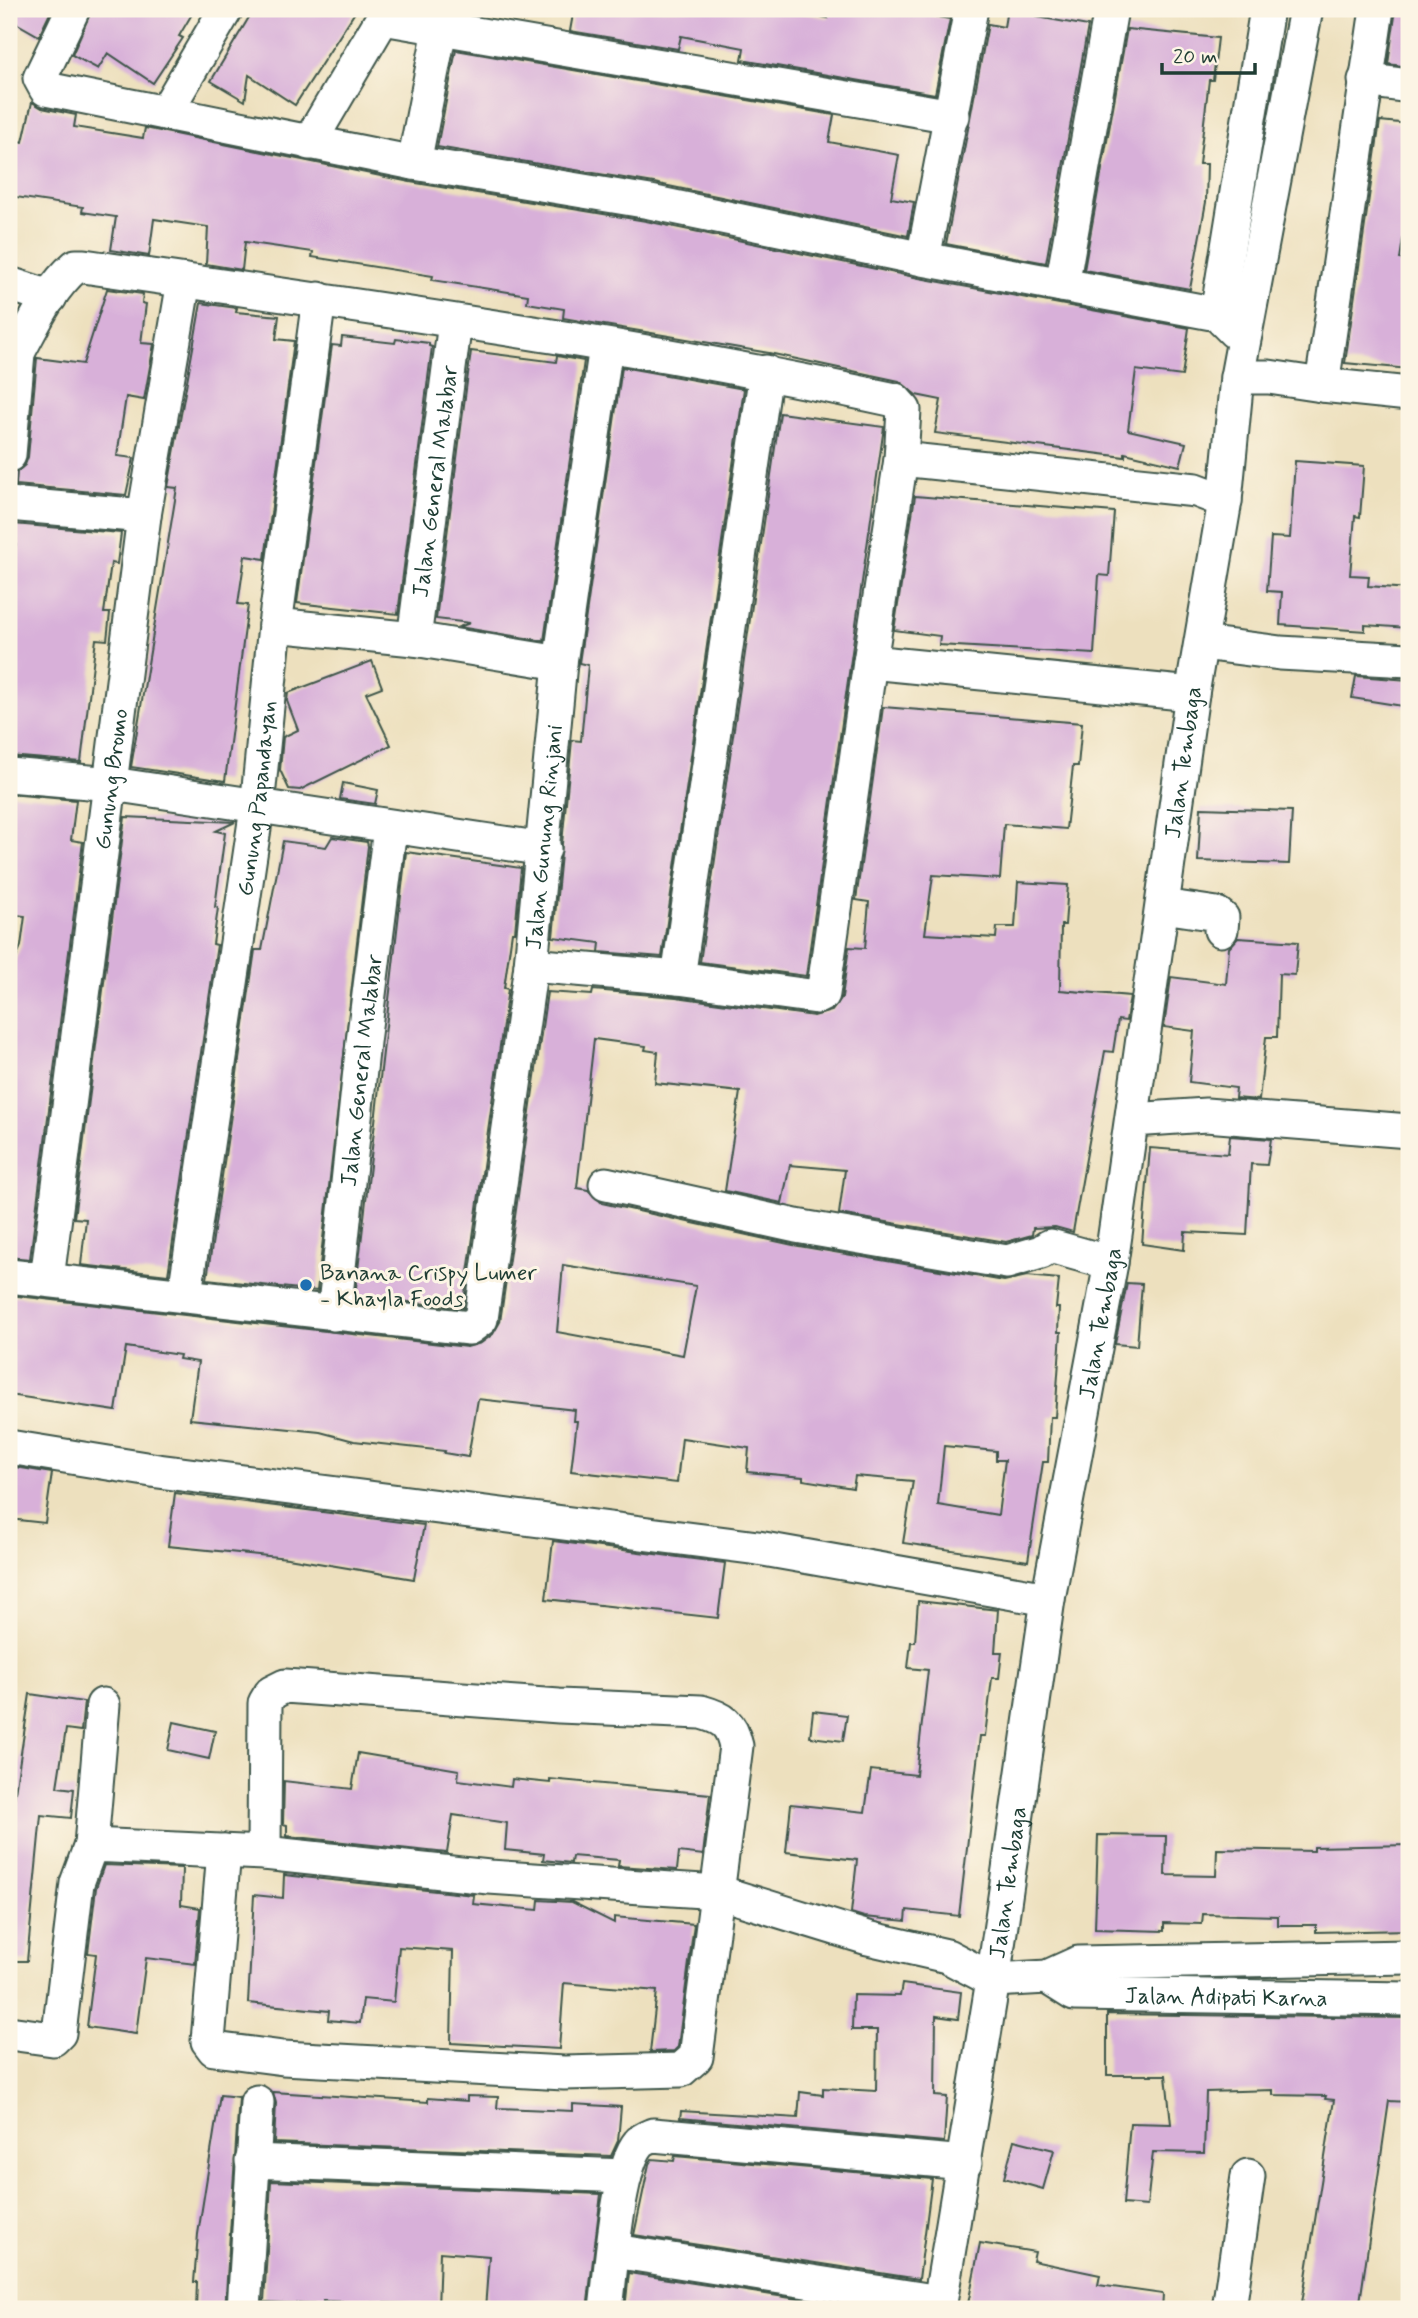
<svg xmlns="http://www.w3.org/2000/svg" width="1418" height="2318" viewBox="0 0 1418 2318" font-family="Mynerve,sans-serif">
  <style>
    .building { fill: #d8b0d9; fill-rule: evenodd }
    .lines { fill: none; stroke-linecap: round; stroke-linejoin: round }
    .minor-casing { stroke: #3e5549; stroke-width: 37 }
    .minor { stroke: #fff; stroke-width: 33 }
    .poi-dot { fill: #1f6fb2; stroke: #fcf5e5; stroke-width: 2.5 }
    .labels { text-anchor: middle; stroke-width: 6; stroke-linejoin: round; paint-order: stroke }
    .street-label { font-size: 23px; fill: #1f3d34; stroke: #fcf5e5 }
    .poi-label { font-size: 23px; fill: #1f3d34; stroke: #fcf5e5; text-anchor: start }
  </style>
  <rect width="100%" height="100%" fill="#fcf5e5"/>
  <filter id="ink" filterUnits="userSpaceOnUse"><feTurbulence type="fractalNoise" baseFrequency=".0143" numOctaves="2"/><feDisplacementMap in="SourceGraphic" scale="14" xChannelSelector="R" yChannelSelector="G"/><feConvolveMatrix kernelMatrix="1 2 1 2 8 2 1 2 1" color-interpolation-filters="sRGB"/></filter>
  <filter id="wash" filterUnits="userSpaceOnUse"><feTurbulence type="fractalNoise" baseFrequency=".00686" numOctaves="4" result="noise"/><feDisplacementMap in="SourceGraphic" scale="28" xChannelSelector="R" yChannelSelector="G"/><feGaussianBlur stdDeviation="1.57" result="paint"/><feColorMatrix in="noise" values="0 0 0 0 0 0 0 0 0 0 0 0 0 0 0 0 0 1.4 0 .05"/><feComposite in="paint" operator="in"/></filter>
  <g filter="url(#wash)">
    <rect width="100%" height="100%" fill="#ede0be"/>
    <g id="blocks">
      <g class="building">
        <polygon points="9,9 52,9 39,36 9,19"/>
        <polygon points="92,9 195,9 179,36 183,38 153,83 108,53 98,69 72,55"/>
        <polygon points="254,9 357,9 295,105 249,75 245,101 211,81"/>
        <polygon points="574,9 780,9 828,18 830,9 933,9 932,16 950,19 935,94 742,60 744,48 681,36 678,49 570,31"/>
        <polygon points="1007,9 1038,9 1037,17 1088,26 1046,263 946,244 988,24 1004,27"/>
        <polygon points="1396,9 1409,9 1409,67 1388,64"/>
        <polygon points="1127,29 1218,38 1213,80 1209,80 1199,164 1207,164 1206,202 1190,289 1084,270"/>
        <polygon points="456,50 834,115 829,142 899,155 891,198 914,202 908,236 654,183 437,147"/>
        <polygon points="32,102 42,108 76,115 74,127 143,138 145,128 410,182 646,221 919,278 1189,328 1182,376 1136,370 1128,430 1186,443 1180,466 1125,453 1125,457 935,433 941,400 916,395 899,381 769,353 563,318 564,309 527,303 528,295 432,280 433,276 312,257 313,252 245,242 242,270 206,264 208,227 154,219 149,256 111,250 116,217 82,212 83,207 9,196 9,140 23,142"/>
        <polygon points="1380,121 1409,124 1409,200 1400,259 1409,261 1409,369 1345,363"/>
        <polygon points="107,289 143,294 142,303 146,304 141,343 154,344 144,400 126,397 117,456 134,458 126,495 16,485 17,472 25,465 28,457 37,358 83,364"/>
        <polygon points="201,303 237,308 236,312 279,316 276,339 294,341 265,559 245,556 238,604 248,605 225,781 131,767 177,488 168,487"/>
        <polygon points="342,337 395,343 396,339 429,343 429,346 432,347 398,614 297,603 332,345 341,346"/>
        <polygon points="471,351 556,362 557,356 584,361 544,641 459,627 470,623 436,619"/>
        <polygon points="622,367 744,389 662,957 599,952 600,943 553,937 572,740 581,741 588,665 579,663"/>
        <polygon points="780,413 884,427 806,976 700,962"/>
        <polygon points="1295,461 1364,466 1360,517 1355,516 1350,575 1369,576 1368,586 1409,589 1409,628 1365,625 1365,631 1280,625 1282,592 1267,591 1271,537 1290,538"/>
        <polygon points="915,496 1114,512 1109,576 1099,575 1094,654 939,645 940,636 894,630"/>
        <polygon points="13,524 121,533 117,564 111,563 104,613 110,613 107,640 96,639 81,762 9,756 9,591 16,540 11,540"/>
        <polygon points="372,661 382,687 366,693 391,745 300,790 289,789 280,770 283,737 298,730 287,701 288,693"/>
        <polygon points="1356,676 1409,680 1409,707 1352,698"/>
        <path d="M883,707L1082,723L1078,766H1073L1066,829L1004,824L1000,879L933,875L925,934L996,938L997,927H1015L1018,882L1068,885L1065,925H1061L1060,990L1130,996L1126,1021L1118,1020L1113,1052L1105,1051L1073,1232L1055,1227L1033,1228L1032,1235L1006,1242L839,1214L845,1170L790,1165L782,1203L725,1191L740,1092L655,1083L658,1052L645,1050L646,1046L594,1039L577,1188L588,1190L602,1203L793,1245L1004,1281L1027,1276L1059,1279L1056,1308H1059L1058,1332H1061L1055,1417H1050L1048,1462H1043L1028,1561L903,1543L913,1481L855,1476L853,1488L803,1480V1477L747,1472L749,1448L682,1438L677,1483L571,1471L577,1421H574L575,1410L478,1399L468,1457L444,1453L445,1451L354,1441L320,1432L190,1419L198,1362L179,1359L180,1355L126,1347L116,1411L9,1395V1295L467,1347L481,1343L493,1334L500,1322L547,992L592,995L593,990L676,997L814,1016L832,1011L842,997L849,947L865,948L869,902L856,900ZM563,1265L696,1286L683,1355L557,1332ZM944,1446L996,1451V1460H1005L998,1515L938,1505Z"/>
        <polygon points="343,783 378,790 375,804 340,799"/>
        <polygon points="9,794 76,800 71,840 83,842 30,1259 9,1257 9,975 21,946 25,916 9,914"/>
        <polygon points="1201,808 1292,811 1289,864 1198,861"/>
        <polygon points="125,817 235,822 216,831 225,833 215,907 218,908 213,944 217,945 168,1275 81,1265 86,1219 74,1218"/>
        <polygon points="332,837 367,842 368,846 317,1291 207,1279 255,950 262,950 283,841 326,847"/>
        <polygon points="406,852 521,868 515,932 512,932 504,988 508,989 463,1308 355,1296"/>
        <polygon points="1238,938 1298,942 1295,975 1279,974 1277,1037 1266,1037 1259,1100 1235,1098 1236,1088 1189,1082 1194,1031 1164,1027 1171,977 1226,984 1229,948"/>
        <polygon points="1230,1136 1271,1139 1267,1165 1251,1164 1247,1235 1185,1232 1184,1250 1142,1244 1150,1148 1228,1154"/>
        <polygon points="1127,1283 1142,1284 1137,1346 1115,1344"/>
        <polygon points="9,1466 52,1473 45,1523 9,1519"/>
        <polygon points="175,1493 424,1525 414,1579 288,1558 168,1546"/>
        <polygon points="553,1541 725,1563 718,1618 546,1599"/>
        <polygon points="918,1601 998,1610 995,1652 1002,1652 999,1678 992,1678 985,1736 980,1736 959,1916 907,1910 906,1921 864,1917 851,1913 857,1860 786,1852 791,1804 865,1812 871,1770 916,1775 928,1670 908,1668 911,1642 915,1642"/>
        <polygon points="30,1694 84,1702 81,1731 66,1729 57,1787 74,1789 71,1818 41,1815 27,1961 9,1961 12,1812"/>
        <polygon points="813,1711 847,1715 843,1741 810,1737"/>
        <polygon points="174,1722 215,1731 209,1759 168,1750"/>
        <polygon points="358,1753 459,1770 458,1780 511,1787 512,1779 550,1783 550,1779 710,1794 703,1855 679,1852 677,1870 618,1866 619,1860 572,1856 571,1863 543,1860 544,1854 505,1850 507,1823 453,1815 447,1853 287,1836 287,1825 283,1824 284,1781 352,1789"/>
        <polygon points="1098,1835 1166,1836 1165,1875 1216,1876 1217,1849 1314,1851 1314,1847 1409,1845 1409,1930 1316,1932 1316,1925 1278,1925 1278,1916 1203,1914 1202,1924 1164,1923 1164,1931 1095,1929"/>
        <polygon points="104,1865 182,1868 181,1905 200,1908 195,1964 146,1958 136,2034 87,2027 96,1954 88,1953 96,1888"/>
        <polygon points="284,1875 474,1895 473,1904 538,1910 539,1900 572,1902 614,1923 614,1917 694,1924 678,2047 674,2051 650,2052 657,1991 564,1983 559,2049 451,2043 453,1951 399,1947 394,2002 363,1999 360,2023 328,2020 329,2011 248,2003 254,1895 283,1898"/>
        <polygon points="902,1984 961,1992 958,2019 936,2016 935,2096 947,2097 944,2142 680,2118 681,2111 798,2118 800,2092 823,2095 823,2088 876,2091 877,2030 852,2030 853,1995 900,1996"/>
        <polygon points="1107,2014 1409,2018 1409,2102 1389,2101 1359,2309 1301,2309 1334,2100 1325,2099 1326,2096 1273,2095 1273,2090 1206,2092 1204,2153 1153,2152 1147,2206 1123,2204 1130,2123 1171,2124 1166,2075 1107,2075"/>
        <polygon points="273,2092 428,2102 428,2098 467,2101 467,2096 498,2097 497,2108 573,2111 573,2104 621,2107 618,2141 611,2156 274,2143 276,2103"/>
        <polygon points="220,2095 239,2097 225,2309 196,2309 197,2282 194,2282 198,2234"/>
        <polygon points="1014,2140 1054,2150 1043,2189 1004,2178"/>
        <polygon points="675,2156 932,2179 919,2279 634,2235 649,2164 652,2159 674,2161"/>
        <polygon points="271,2181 601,2194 587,2309 485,2309 489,2256 440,2252 438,2309 408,2309 408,2304 323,2301 323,2305 264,2302"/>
        <polygon points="980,2243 1035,2252 1033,2261 1100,2275 1098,2285 1163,2294 1162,2309 967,2309"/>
        <polygon points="629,2273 862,2309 625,2309"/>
      </g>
    </g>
  </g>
  <g filter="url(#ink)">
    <use href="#blocks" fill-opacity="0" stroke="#3e5549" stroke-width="2"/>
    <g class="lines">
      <g class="minor-casing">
        <g id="minor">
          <polyline points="73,9 40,78 46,89 414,163 650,202 923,259 1217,314 1235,332 1245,334"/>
          <polyline points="1377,9 1322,385 1409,394"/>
          <polyline points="383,18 952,116"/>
          <polyline points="1365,80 1409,86"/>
          <polyline points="165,113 226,9"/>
          <polyline points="309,143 388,9"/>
          <polyline points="414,163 444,9"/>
          <polyline points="923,259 971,9"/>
          <polyline points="9,284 50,297"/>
          <polyline points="1062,285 1111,9"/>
          <polyline points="1217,314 1267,9"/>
          <path d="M9,368C30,334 45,292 76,266H84C355,306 627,342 895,400L904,410L901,459"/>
          <polyline points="1237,377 1269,377 1322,385"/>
          <polyline points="9,455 18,353"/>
          <polyline points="9,504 144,516"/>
          <polyline points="275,625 414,639 560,663"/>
          <path id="s1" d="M414,639L455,322"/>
          <polyline points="1202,643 1280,653 1409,660"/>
          <polyline points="1192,694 870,662 901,459 1196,490 1225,501"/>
          <polyline points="9,775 112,784 544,849"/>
          <polyline points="1163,906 1217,914 1222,918 1221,930"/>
          <polyline points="531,965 678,978 817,997 823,994 870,662"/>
          <polyline points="678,978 766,372"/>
          <polyline points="1133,1120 1206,1115 1409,1131"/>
          <polyline points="606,1184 796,1226 1007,1262 1041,1252 1050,1246 1111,1263"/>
          <path id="s2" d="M9,1276L469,1328L481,1319L531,965L560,663L606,346"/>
          <path id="s3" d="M47,1279L144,516L184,281"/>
          <path id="s4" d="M185,1293L257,808L275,625L319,299"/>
          <path id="s5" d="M334,1314L363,1042L390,828"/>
          <polyline points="9,1447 158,1471 758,1548 1048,1599"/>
          <polyline points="91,1845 103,1705"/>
          <path d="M224,1851L208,2041L214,2049L283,2058L564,2073L681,2070L696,2057L736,1746C731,1723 723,1718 701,1712L559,1706L285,1686L271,1693L265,1703L264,1853"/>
          <path id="s6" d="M1047,1977L1074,1994L1409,1999"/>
          <polyline points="9,2033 53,2039 59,2033 77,1883 91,1845 264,1853 489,1877 718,1892 868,1938 947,1956 993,1980 1047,1977 1078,1963 1409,1957"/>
          <polyline points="252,2161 625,2176"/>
          <polyline points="614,2251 940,2302"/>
          <polyline points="244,2309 257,2102"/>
          <path d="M606,2309C611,2273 617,2169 639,2143C642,2139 648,2137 653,2135L965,2163"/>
          <path id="s7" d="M939,2309L993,1980L1048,1599L1111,1263L1192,694L1225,501L1237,377L1306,9"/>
          <polyline points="1229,2309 1248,2176"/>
        </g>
      </g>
      <use href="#minor" class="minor"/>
    </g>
  </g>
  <circle class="poi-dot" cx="306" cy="1285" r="7"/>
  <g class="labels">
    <g class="street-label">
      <text dy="8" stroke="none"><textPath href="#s1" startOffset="159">Jalan General Malabar</textPath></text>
      <text dy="8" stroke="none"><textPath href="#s7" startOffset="1566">Jalan Tembaga</textPath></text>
      <text dy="8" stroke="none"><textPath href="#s3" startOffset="504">Gunung Bromo</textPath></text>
      <text dy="8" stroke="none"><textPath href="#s4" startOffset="500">Gunung Papandayan</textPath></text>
      <text dy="8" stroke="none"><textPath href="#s2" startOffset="964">Jalan Gunung Rinjani</textPath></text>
      <text dy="8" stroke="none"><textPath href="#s5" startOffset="245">Jalan General Malabar</textPath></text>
      <text dy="8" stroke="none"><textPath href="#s7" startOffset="999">Jalan Tembaga</textPath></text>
      <text dy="8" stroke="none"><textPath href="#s7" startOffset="432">Jalan Tembaga</textPath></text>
      <text dy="8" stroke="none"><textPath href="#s6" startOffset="184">Jalan Adipati Karna</textPath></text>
    </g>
    <g class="poi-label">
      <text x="320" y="1280">Banana Crispy Lumer<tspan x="320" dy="26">- Khayla Foods</tspan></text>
    </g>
  </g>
  <rect width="1418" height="2318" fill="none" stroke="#fcf5e5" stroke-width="35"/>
  <path d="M1162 63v10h93v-10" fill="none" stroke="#1f3d34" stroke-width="3.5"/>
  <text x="1173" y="63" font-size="21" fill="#1f3d34" stroke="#fcf5e5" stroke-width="5" paint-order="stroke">20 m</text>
</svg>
